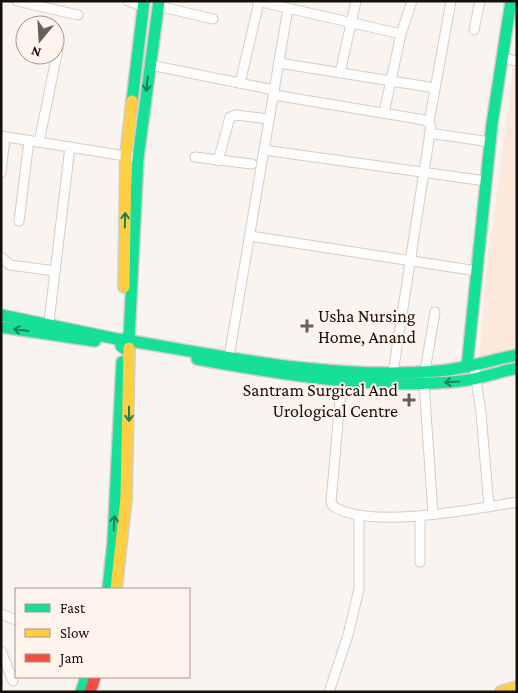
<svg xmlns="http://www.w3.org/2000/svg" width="518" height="693" viewBox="0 0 518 693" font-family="'Crimson Pro',serif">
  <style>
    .park { fill: #fce9dc }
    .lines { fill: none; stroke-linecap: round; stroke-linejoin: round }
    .street-casing { stroke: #d3cdc8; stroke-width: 11 }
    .fast-casing { stroke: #d3cdc8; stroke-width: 14 }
    .slow-casing { stroke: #d3cdc8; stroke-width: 14 }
    .jam-casing { stroke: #d3cdc8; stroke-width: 14 }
    .street { stroke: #fefdfd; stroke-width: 9 }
    .fast { stroke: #16e098; stroke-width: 11 }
    .slow { stroke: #ffcf43; stroke-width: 11 }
    .jam { stroke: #f24e42; stroke-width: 11 }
    .oneway { stroke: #168259 }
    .poi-dot { fill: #66605b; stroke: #fff3eb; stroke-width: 2 }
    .labels { text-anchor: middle; stroke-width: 4; stroke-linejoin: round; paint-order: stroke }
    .poi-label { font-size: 18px; fill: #16100b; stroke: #fff3eb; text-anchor: start }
  </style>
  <rect width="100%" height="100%" fill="#faf4f0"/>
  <polygon class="park" points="513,68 517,69 517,360 479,366 484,291"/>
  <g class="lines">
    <g class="street-casing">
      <g id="street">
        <polyline points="17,1 78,15"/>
        <polyline points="128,1 144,7"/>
        <polyline points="257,1 401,34 412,1"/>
        <polyline points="158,6 213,19"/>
        <polyline points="474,30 480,1"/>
        <polyline points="503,58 517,61"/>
        <polyline points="279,63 435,88"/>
        <polyline points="150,65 274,90"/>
        <polyline points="340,73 356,1"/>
        <polyline points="240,83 259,2"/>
        <polyline points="274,95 425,120 431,126 393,373"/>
        <polyline points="384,113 401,34"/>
        <polyline points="429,122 451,1"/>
        <polyline points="429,133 490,142"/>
        <polyline points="1,136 138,158"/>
        <polyline points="39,142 58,49"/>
        <polyline points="264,150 486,181"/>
        <polyline points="195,157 252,164"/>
        <polyline points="218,161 230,117 236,115 269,119"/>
        <polyline points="1,173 5,137"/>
        <polyline points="19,221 29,140"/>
        <polyline points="250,236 477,271"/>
        <polyline points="1,257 10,265 55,271"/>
        <polyline points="48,330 70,147"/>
        <polyline points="228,363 288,8"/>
        <polyline points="474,365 481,413 489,507"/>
        <polyline points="425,371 435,312"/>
        <path d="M342,376L331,502L333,506C368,530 475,509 517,502"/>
        <polyline points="424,383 433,514"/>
        <polyline points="420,516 420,562"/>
        <polyline points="1,614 16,620"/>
        <polyline points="1,651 13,681"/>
        <polyline points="329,692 348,635 359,589 359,516"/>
      </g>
    </g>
    <g class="fast-casing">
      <g id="fast">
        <polyline points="132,101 144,1"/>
        <polyline points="1,315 122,340"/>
        <polyline points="1,327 95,341"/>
        <polyline points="129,339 138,158 159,1"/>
        <path d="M131,341L129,348L125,349L121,346L122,340L127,338L131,341C232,358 336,380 438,371C465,369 491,360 517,355"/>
        <path d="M197,359C284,375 373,390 461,381C480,379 499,372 517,368"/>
        <polyline points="467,367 492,124 511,1"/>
        <polyline points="108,589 113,542 122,362"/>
        <polyline points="81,692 86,677"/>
      </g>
    </g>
    <g class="slow-casing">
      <g id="slow">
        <polyline points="124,287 126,156 132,101"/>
        <polyline points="116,589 126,498 129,348"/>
        <polyline points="501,692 517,687"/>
      </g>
    </g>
    <g class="jam-casing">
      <polyline id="jam" points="90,692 95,677"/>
    </g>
    <use href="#street" class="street"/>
    <use href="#fast" class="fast"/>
    <use href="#slow" class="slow"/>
    <use href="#jam" class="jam"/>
  </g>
  <defs><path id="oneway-shaft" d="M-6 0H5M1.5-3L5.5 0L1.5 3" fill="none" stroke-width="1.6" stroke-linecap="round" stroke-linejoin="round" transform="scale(1.25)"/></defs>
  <g class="oneway">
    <use href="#oneway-shaft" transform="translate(147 84) rotate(96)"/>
    <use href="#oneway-shaft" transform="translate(125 220) rotate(-89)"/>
    <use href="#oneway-shaft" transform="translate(21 330) rotate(-172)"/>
    <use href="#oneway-shaft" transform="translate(452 382) rotate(177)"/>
    <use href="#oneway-shaft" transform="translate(129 414) rotate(90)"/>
    <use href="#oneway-shaft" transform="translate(114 523) rotate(-87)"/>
  </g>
  <g class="poi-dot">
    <path d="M304.5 318.5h5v5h5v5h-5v5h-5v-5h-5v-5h5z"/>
    <path d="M406.5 392.5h5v5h5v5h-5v5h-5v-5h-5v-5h5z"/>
  </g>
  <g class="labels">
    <g class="poi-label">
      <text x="318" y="322">Usha Nursing<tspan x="318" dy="21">Home, Anand</tspan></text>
      <text x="398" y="396" text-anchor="end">Santram Surgical And<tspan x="398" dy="21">Urological Centre</tspan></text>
    </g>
  </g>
  <rect width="518" height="693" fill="none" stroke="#16100b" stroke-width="5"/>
  <rect x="15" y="588" width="175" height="90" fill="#fff3eb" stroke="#a29891"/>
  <rect x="25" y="604" width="25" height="8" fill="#16e098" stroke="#a29891"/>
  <text x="60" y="613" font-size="15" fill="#16100b">Fast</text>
  <rect x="25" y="629" width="25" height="8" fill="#ffcf43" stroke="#a29891"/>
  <text x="60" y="638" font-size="15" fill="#16100b">Slow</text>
  <rect x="25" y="654" width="25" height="8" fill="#f24e42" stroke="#a29891"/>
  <text x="60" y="663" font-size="15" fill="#16100b">Jam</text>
  <g transform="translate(40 40) rotate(198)"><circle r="24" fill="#fff3eb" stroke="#a29891"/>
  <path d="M0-4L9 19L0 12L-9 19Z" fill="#66605b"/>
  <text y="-8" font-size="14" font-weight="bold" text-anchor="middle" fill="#16100b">N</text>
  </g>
</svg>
